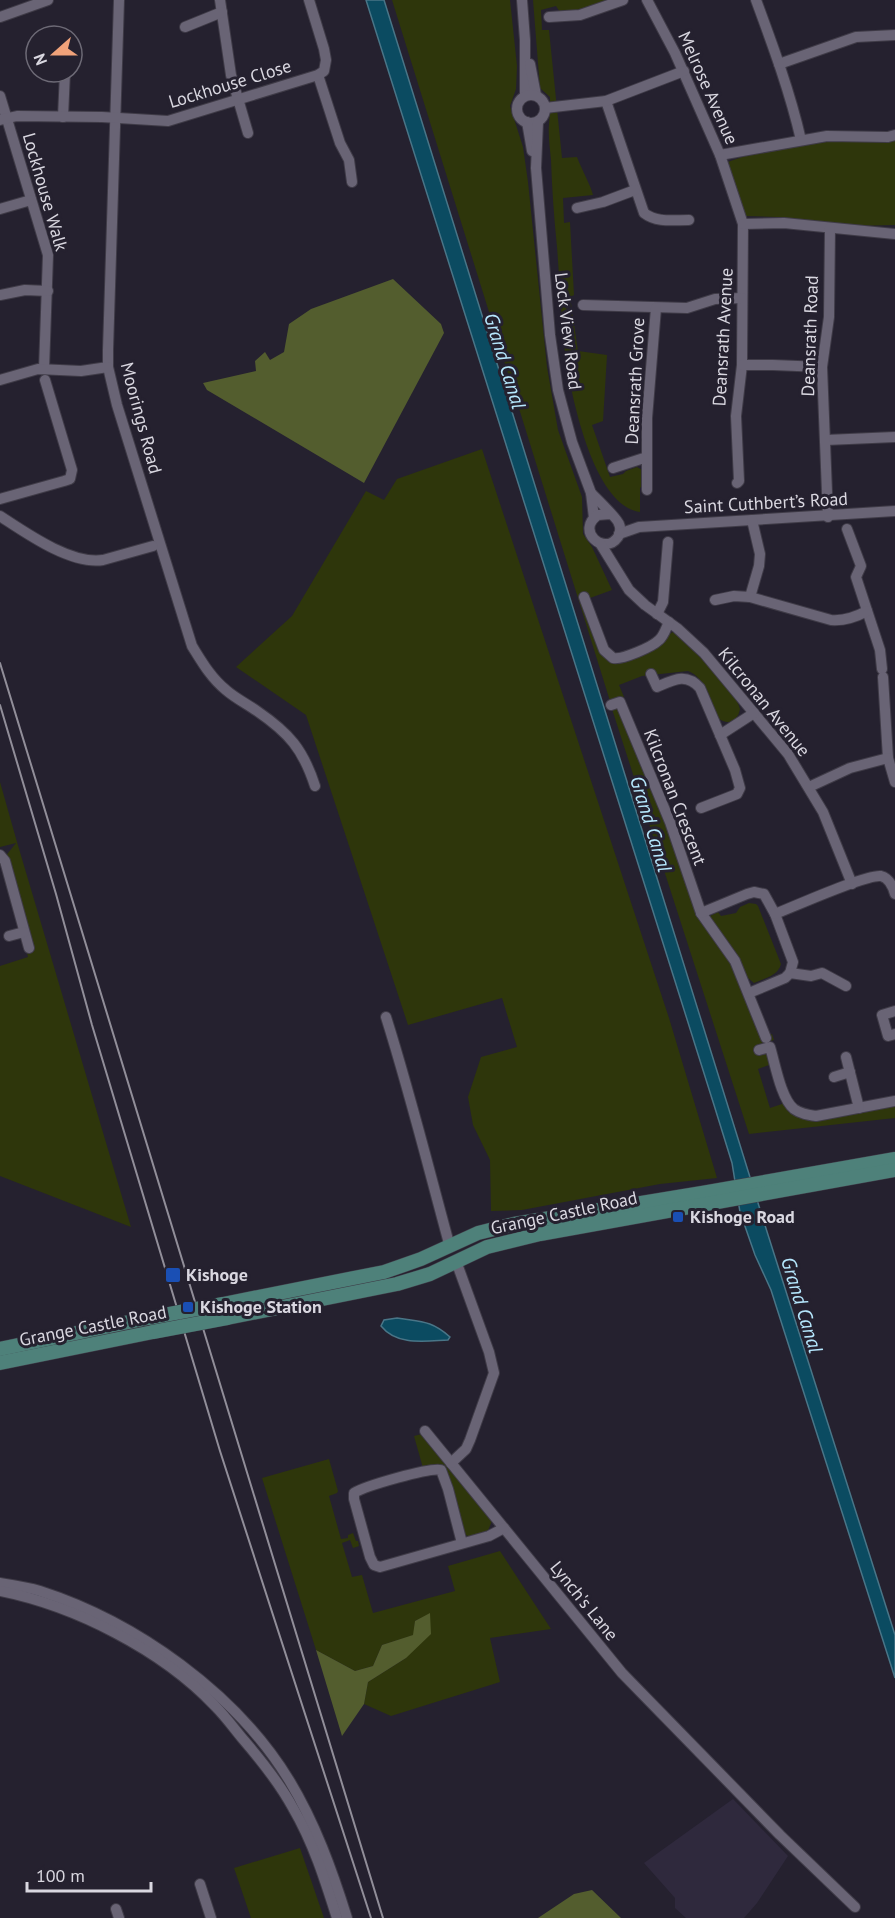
<svg xmlns="http://www.w3.org/2000/svg" width="895" height="1918" viewBox="0 0 895 1918" font-family="'PT Sans',sans-serif">
  <style>
    .built { fill: #2f293d }
    .green { fill: #2e360b }
    .forest { fill: #535d2e }
    .water { fill: #0b4b61; stroke: #497587; stroke-width: 1.5 }
    .lines { fill: none; stroke-linecap: round; stroke-linejoin: round }
    .minor-casing { stroke: #3f3b47; stroke-width: 12 }
    .major-casing { stroke: #3f3b47; stroke-width: 15 }
    .minor { stroke: #696475; stroke-width: 10 }
    .major { stroke: #4e817a; stroke-width: 14 }
    .rail { stroke: #918e99; stroke-width: 2 }
    .major-bridge-casing { stroke: #3f3b47; stroke-width: 15; stroke-linecap: butt }
    .major-bridge { stroke: #4e817a; stroke-width: 14 }
    .transit-dot { fill: #1a4fb4; stroke: #25212f; stroke-width: 2 }
    .labels { text-anchor: middle; stroke-width: 6; stroke-linejoin: round; paint-order: stroke }
    .street-label { font-size: 18px; fill: #d9d7e0; stroke: #25212f }
    .poi-label { font-size: 18px; font-weight: bold; fill: #d9d7e0; stroke: #25212f; text-anchor: start }
    .water-label { font-size: 20px; font-style: italic; fill: #b6e8fe; stroke: #25212f }
  </style>
  <rect width="100%" height="100%" fill="#25212f"/>
  <polygon class="built" points="733,1799 788,1856 757,1903 744,1918 686,1918 675,1908 675,1898 644,1863"/>
  <g class="green">
    <path d="M392,0H510L517,66L516,89L510,106L523,147L528,182L547,367L558,430L582,497L583,534L592,547L612,590L590,598L584,593L579,598L600,653L611,663L624,661L673,632C690,647 736,689 740,709C738,721 728,726 718,718C711,701 706,678 688,671L642,676L619,685L624,697L610,701Z"/>
    <path d="M533,0H615L580,12H560L556,6L541,10L542,30H549L562,158L577,157C581,168 591,186 593,195L563,198L564,223L570,222L574,295L570,297L578,351L607,355L603,421L592,425L610,477L623,474L626,471L637,467L642,470L644,484L640,488V512C594,506 572,399 566,360C561,323 560,284 557,247C554,218 552,189 551,160C550,148 548,136 549,124C550,115 550,106 550,97L540,88Z"/>
    <path d="M895,139V225L850,226L777,217L745,216L725,163C774,143 842,140 895,139Z"/>
    <polygon points="482,449 669,1018 717,1178 660,1184 522,1210 491,1211 490,1160 473,1125 468,1097 481,1057 517,1047 502,998 408,1025 306,715 236,667 292,616 366,491 384,500 397,479"/>
    <polygon points="620,708 668,822 695,911 731,961 762,1037 772,1034 774,1040 758,1045 769,1055 772,1072 769,1065 758,1069 770,1108 782,1104 781,1099 796,1116 895,1105 895,1118 749,1134 612,709"/>
    <polygon points="0,782 17,842 131,1227 0,1176 0,966 28,957 1,862 16,843 0,847"/>
    <path d="M749,903L756,904L758,906L781,964C778,976 765,978 754,983L748,978L735,951L709,919L710,916L718,912L721,916L736,913L740,907Z"/>
    <polygon points="422,1434 492,1521 487,1533 470,1537 464,1534 448,1479 423,1468 414,1436"/>
    <polygon points="329,1459 338,1491 337,1493 329,1496 341,1539 348,1538 348,1535 353,1533 356,1541 358,1541 359,1546 353,1548 350,1540 342,1543 352,1577 362,1575 373,1613 455,1591 448,1566 500,1551 551,1629 490,1638 500,1682 391,1716 364,1704 368,1682 406,1658 430,1614 415,1621 414,1635 382,1645 373,1666 355,1671 316,1650 262,1478"/>
    <polygon points="300,1848 324,1918 251,1918 234,1868"/>
  </g>
  <g class="forest">
    <polygon points="393,279 441,324 444,333 364,483 207,390 203,383 256,371 255,361 265,352 270,360 284,352 289,324 311,309"/>
    <polygon points="430,1613 431,1634 406,1658 368,1682 364,1704 342,1736 316,1650 355,1671 373,1666 382,1645 413,1635 415,1621"/>
    <polygon points="592,1890 621,1918 538,1918 574,1894"/>
  </g>
  <g class="water">
    <polygon points="366,0 384,0 763,1219 895,1635 895,1678 771,1290 755,1255 740,1212 732,1163 714,1105"/>
    <path d="M397,1318C421,1322 431,1320 450,1337L448,1340C425,1341 397,1346 381,1326L384,1320Z"/>
  </g>
  <g class="lines">
    <g class="minor-casing">
      <g id="minor">
        <path d="M119,0L108,350V367L117,405L192,646C202,662 211,678 226,690C235,698 247,704 257,711C289,733 303,749 315,786"/>
        <polyline points="220,0 231,75 248,133"/>
        <polyline points="522,0 525,40 525,96"/>
        <polyline points="647,0 675,53 720,155 743,224 742,365 736,416 739,481 737,483"/>
        <path d="M756,0C773,46 790,92 801,140"/>
        <polyline points="0,17 48,0"/>
        <polyline points="549,17 580,15 623,0"/>
        <polyline points="185,27 222,12"/>
        <polyline points="530,64 536,95"/>
        <polyline points="779,64 856,37 895,35"/>
        <polyline points="318,75 340,143 349,160 352,182"/>
        <circle cx="531" cy="109" r="14"/>
        <polyline points="0,96 48,255 44,369"/>
        <path d="M606,101L644,213C657,223 673,220 689,220"/>
        <polyline points="545,108 606,101 684,71"/>
        <polyline points="63,117 65,72"/>
        <polyline points="0,120 17,116 102,117 168,121 318,75 324,71 326,60 324,49 309,0"/>
        <polyline points="527,122 532,151"/>
        <polyline points="538,122 536,168 550,335 558,390 572,442 591,493 594,518"/>
        <polyline points="720,155 827,136 888,137 895,135"/>
        <polyline points="577,208 603,202 635,190"/>
        <polyline points="0,209 31,200"/>
        <polyline points="743,224 784,223 895,234"/>
        <polyline points="0,295 25,290 48,291"/>
        <polyline points="583,305 687,308 715,299 742,298"/>
        <polyline points="742,365 773,365 822,367"/>
        <polyline points="0,380 38,369 81,371 108,367"/>
        <polyline points="826,440 895,437"/>
        <polyline points="613,468 647,457"/>
        <polyline points="647,490 647,418 656,308"/>
        <path d="M591,493C596,498 618,519 619,524C621,528 620,533 618,537C604,557 575,530 598,515L610,514"/>
        <polyline points="0,499 64,481 70,479 72,470 45,380"/>
        <path d="M0,516C26,533 71,565 103,560L153,546"/>
        <polyline points="828,517 822,367 829,317 830,228"/>
        <polyline points="847,529 861,566 856,577 880,650 882,669"/>
        <polyline points="619,534 639,527 895,511"/>
        <polyline points="600,543 629,590 645,605 677,628 704,653 788,754 823,812 852,884"/>
        <path d="M584,597L604,650L613,658C622,660 652,647 659,640C664,636 666,628 669,622"/>
        <polyline points="750,597 759,566 760,554 752,520"/>
        <path d="M715,600L734,596L750,597L831,620C844,621 856,617 867,611"/>
        <polyline points="657,614 663,602 668,542"/>
        <path d="M651,674L657,687C673,680 686,672 700,688L735,770L740,788L737,794L701,808"/>
        <polyline points="883,677 888,758 895,782"/>
        <polyline points="611,705 620,702 670,822 701,913 735,961 766,1038"/>
        <polyline points="720,735 754,713"/>
        <polyline points="809,787 850,768 888,758"/>
        <polyline points="0,855 5,861 29,948"/>
        <polyline points="701,913 747,894 754,892 764,894 775,914 793,962 790,973"/>
        <path d="M775,914C793,907 866,874 881,876C889,878 893,887 895,894"/>
        <polyline points="9,936 24,932"/>
        <polyline points="749,993 785,978 790,973 811,976 822,973 846,986"/>
        <polyline points="895,1011 882,1015 888,1036 895,1034"/>
        <path d="M386,1017C410,1093 429,1170 450,1247"/>
        <path d="M759,1050L770,1047C775,1063 781,1099 794,1109C801,1114 808,1115 816,1116L895,1101"/>
        <polyline points="846,1057 859,1108"/>
        <polyline points="834,1077 850,1072"/>
        <polyline points="425,1431 622,1673 780,1835 855,1907"/>
        <polyline points="451,1463 466,1449 470,1440 494,1373 489,1352 456,1261"/>
        <path d="M462,1543L448,1489L441,1470C430,1467 365,1486 354,1493V1499L370,1557L374,1565L380,1567L489,1536L504,1528"/>
        <path d="M0,1583C13,1585 27,1587 40,1591C136,1622 236,1693 289,1780C315,1823 332,1870 347,1918"/>
        <path d="M0,1591C75,1606 162,1650 215,1706C225,1716 233,1727 242,1738C261,1760 279,1782 293,1808C313,1842 325,1880 337,1918"/>
        <polyline points="200,1884 211,1918"/>
        <polyline points="116,1909 119,1918"/>
      </g>
    </g>
    <g class="major-casing">
      <g id="major">
        <polyline points="223,1304 384,1272 421,1259 478,1233 514,1224 702,1193 895,1159"/>
        <polyline points="227,1318 397,1284 430,1274 487,1247 540,1234 895,1170"/>
        <polyline points="0,1349 148,1318"/>
        <polyline points="0,1363 153,1332"/>
      </g>
    </g>
    <use href="#minor" class="minor"/>
    <use href="#major" class="major"/>
    <g class="rail">
      <polyline points="0,663 383,1918"/>
      <polyline points="0,705 56,894 92,1025 220,1451 371,1918"/>
    </g>
    <g class="major-bridge-casing">
      <g id="major-bridge">
        <polyline points="148,1318 223,1304"/>
        <polyline points="153,1332 227,1318"/>
      </g>
    </g>
    <use href="#major-bridge" class="major-bridge"/>
  </g>
  <g class="transit-dot">
    <rect x="672" y="1211" width="12" height="12" rx="3"/>
    <rect x="165" y="1267" width="16" height="16" rx="3"/>
    <rect x="182" y="1301" width="12" height="12" rx="3"/>
  </g>
  <g class="labels">
    <g class="street-label">
      <text transform="translate(230 84) rotate(-17)" y="6">Lockhouse Close</text>
      <text transform="translate(708 88) rotate(66)" y="6">Melrose Avenue</text>
      <text transform="translate(45 192) rotate(74)" y="6">Lockhouse Walk</text>
      <text transform="translate(568 331) rotate(83)" y="6">Lock View Road</text>
      <text transform="translate(810 336) rotate(-88)" y="6">Deansrath Road</text>
      <text transform="translate(723 337) rotate(-87)" y="6">Deansrath Avenue</text>
      <text transform="translate(635 381) rotate(-87)" y="6">Deansrath Grove</text>
      <text transform="translate(141 418) rotate(75)" y="6">Moorings Road</text>
      <text transform="translate(766 503) rotate(-3)" y="6">Saint Cuthbert’s Road</text>
      <text transform="translate(764 702) rotate(51)" y="6">Kilcronan Avenue</text>
      <text transform="translate(675 797) rotate(69)" y="6">Kilcronan Crescent</text>
      <text transform="translate(564 1213) rotate(-12)" y="6">Grange Castle Road</text>
      <text transform="translate(93 1326) rotate(-11)" y="6">Grange Castle Road</text>
      <text transform="translate(584 1601) rotate(51)" y="6">Lynch's Lane</text>
    </g>
    <g class="poi-label">
      <text x="690" y="1223">Kishoge Road</text>
      <text x="186" y="1281">Kishoge</text>
      <text x="200" y="1313">Kishoge Station</text>
    </g>
    <g class="water-label">
      <text transform="translate(505 361) rotate(73)" y="7">Grand Canal</text>
      <text transform="translate(651 824) rotate(73)" y="7">Grand Canal</text>
      <text transform="translate(802 1305) rotate(73)" y="7">Grand Canal</text>
    </g>
  </g>
  <g transform="translate(54 54) rotate(249)"><circle r="28" fill="#25212f" stroke="#6d6a76" stroke-width="1.5"/>
  <path d="M0-4.5L10 22L0 15L-10 22Z" fill="#f0a27a"/>
  <text y="-9" font-size="16" font-weight="bold" text-anchor="middle" fill="#d9d7e0">N</text>
  </g>
  <path d="M27 1882v9h124v-9" fill="none" stroke="#d9d7e0" stroke-width="3"/>
  <text x="36" y="1882" font-size="18" fill="#d9d7e0" stroke="#25212f" stroke-width="4.5" paint-order="stroke">100 m</text>
</svg>
